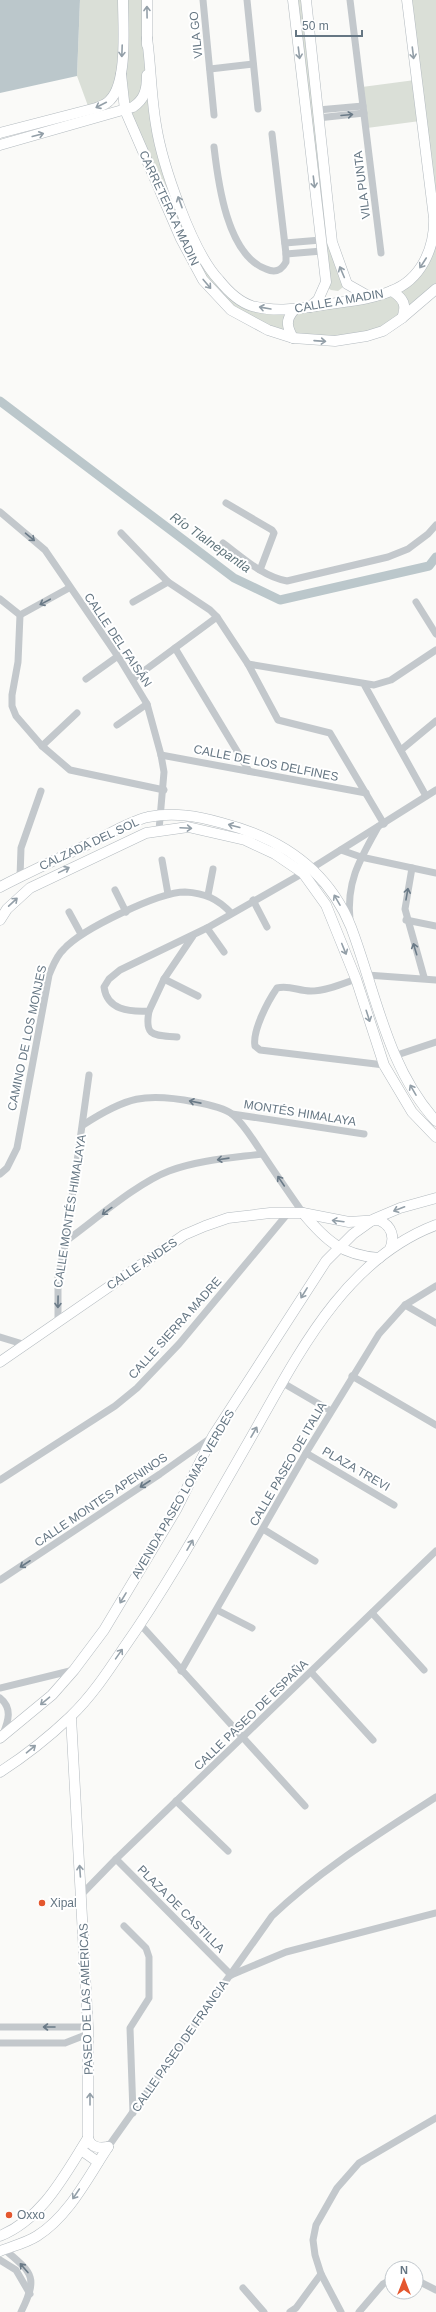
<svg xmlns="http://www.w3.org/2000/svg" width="436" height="2312" viewBox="0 0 436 2312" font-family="Helvetica,sans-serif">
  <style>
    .green { fill: #dadfd7 }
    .water { fill: #bbc7cb }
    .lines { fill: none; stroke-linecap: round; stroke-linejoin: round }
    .canal { stroke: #bbc7cb; stroke-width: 9 }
    .secondary-casing { stroke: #b3babf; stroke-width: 11 }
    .street { stroke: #c3c8cc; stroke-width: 7 }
    .secondary { stroke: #fff; stroke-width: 10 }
    .oneway { stroke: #939fa8 }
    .oneway2 { stroke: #6a7a87 }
    .poi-dot { fill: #e4572e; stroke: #fff; stroke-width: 1.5 }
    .labels { text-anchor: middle; stroke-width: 4; stroke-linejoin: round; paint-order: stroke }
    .street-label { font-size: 12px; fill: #657683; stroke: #fff }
    .poi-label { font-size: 12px; fill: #657683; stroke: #fff; text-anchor: start }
    .water-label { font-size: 13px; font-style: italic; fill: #60757c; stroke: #fff }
  </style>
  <rect width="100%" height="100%" fill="#fafaf8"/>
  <g class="green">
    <polygon points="80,0 147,0 156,124 193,237 235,296 271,310 370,297 415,274 435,235 407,0 436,0 436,289 383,331 318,341 249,320 203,280 130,124 122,75 110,101 88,106 77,76"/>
    <polygon points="293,0 306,0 332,242 347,284 338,291 331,290 325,286"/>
    <polygon points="415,80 420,121 367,128 362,87"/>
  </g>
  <polygon class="water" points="0,0 80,0 77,76 0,93"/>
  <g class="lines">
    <polyline class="canal" points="0,401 234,578 280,600 429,566 436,557"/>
    <g class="secondary-casing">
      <g id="secondary">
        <polyline points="147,0 147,45"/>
        <polyline points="293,0 326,282 318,300 310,307"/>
        <polyline points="306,0 332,242 347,284 370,297"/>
        <path d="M147,38C151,67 151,96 156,125C162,164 192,252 219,280C227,290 239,302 252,306C278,313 303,308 329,304C350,301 372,299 391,291C421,280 435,248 434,218L407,0"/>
        <polyline points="121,74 125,110 181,239 203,280 231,310 268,330 293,338 335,341 367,336 383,331 402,318 436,289"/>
        <path d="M0,133L96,108C101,106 107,104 110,100C128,82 123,25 123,0"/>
        <path d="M0,145L133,107C145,99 147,89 147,75"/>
        <path d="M392,291C404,299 407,305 402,318"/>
        <path d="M293,338C287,327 285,320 294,310"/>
        <path d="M0,887C33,870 66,855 99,839C114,831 131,821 148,817C174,812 197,816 222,823C280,838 328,870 351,927C376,993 387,1067 436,1121"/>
        <polyline points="0,920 7,909 30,888 146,833 188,827 245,840 275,854 303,873 326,905 356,979 384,1065 412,1112 436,1137"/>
        <path d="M303,1213C326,1241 342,1255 379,1258"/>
        <path d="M0,1362L184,1235L205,1226L228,1218L270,1213H303L349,1222L379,1220C392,1226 395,1237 390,1249"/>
        <path d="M71,1717L88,2027V2138C91,2148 99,2148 108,2147"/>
        <polyline points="0,1738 52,1695 74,1670 104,1630 176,1510 213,1436 326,1261 353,1234 374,1219 400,1208 436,1198"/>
        <path d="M0,1772C25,1756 49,1737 70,1717C91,1697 107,1673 123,1649C168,1585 206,1516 245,1448C293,1365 340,1261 436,1225"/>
        <polyline points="81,2150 98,2162"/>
        <path d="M0,2236C43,2218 64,2176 88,2138"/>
        <path d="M0,2251C13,2246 26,2243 37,2236C69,2216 88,2177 108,2147"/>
      </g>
    </g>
    <g class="street">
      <polyline points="203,0 214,115"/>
      <polyline points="247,0 258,109"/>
      <polyline points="350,0 381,253"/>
      <polyline points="210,69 253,64"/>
      <polyline points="318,110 363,106"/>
      <polyline points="318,118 364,113"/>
      <path d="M214,147C218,182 227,255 266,269C275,273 281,271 286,262V254L272,134"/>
      <polyline points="285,243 321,240"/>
      <polyline points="286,254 322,251"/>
      <polyline points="226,503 272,530 274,533 260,570"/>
      <polyline points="0,512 45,550 121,661 147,704 161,755 164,772 159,830"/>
      <polyline points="121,533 168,582 210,610 217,617 248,664 278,720 330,733 384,824"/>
      <path d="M223,543C242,557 263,577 287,581L388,557L408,549L428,534L436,525"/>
      <polyline points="0,599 20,615 18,662 12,695 12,706 16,716 42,746 70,770 164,790"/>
      <polyline points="133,602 168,582"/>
      <polyline points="416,602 436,634"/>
      <polyline points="20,615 69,588"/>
      <polyline points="175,648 249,771"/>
      <polyline points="248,664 374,685 391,680 436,650"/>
      <polyline points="86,679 118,656"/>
      <polyline points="133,679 217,617"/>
      <polyline points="365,686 426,796"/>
      <polyline points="117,725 147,704"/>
      <polyline points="42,746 77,713"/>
      <polyline points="401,750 436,721"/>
      <polyline points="161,755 366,793"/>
      <polyline points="341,850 361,857 436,873"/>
      <polyline points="162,860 168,894"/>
      <polyline points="412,868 405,909 424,977"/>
      <polyline points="20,877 21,848 41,791"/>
      <polyline points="115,890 126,912"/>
      <polyline points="208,895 213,869"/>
      <polyline points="253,900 267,927"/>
      <polyline points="69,912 81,934"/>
      <path d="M350,920C346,882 360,859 378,827"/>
      <polyline points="406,920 436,926"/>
      <polyline points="207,928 224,952"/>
      <path d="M193,936L164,979L149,1011C129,1012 107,1010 104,987L109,979L120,970L207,928L312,868L436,790"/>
      <polyline points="367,975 436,980"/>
      <polyline points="164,979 198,996"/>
      <path d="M356,979C342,984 326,991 311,991C298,991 290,985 277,988C268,1001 252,1031 255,1046L260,1050L384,1065"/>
      <path d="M149,1011C144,1038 155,1035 177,1037"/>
      <polyline points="394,1056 436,1042"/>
      <polyline points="232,1114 364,1134"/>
      <path d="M83,1125C126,1097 145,1092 195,1102C206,1104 224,1108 232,1114C244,1124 253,1140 262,1153C275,1173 289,1193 303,1213"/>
      <path d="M0,1174L7,1168L17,1148L49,975C53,966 56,956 64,949C82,929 159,892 185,892C205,893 218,899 231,913"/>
      <path d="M66,1241C95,1220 137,1183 169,1171C199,1160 231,1158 262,1154"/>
      <polyline points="405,1305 436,1323"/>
      <polyline points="58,1321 58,1277 66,1241 89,1075"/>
      <polyline points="0,1337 26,1345"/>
      <polyline points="352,1376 436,1425"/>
      <polyline points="283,1383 331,1411"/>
      <polyline points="306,1453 394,1505"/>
      <polyline points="0,1480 115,1406 137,1388 179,1344 289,1212"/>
      <polyline points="263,1529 315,1561"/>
      <polyline points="0,1580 160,1474 212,1437"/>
      <polyline points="217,1610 252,1628"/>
      <polyline points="372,1613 424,1670"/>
      <polyline points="140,1624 305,1806"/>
      <polyline points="181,1671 306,1453 379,1334 405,1305 436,1286"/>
      <polyline points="311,1672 373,1740"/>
      <polyline points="0,1688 74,1670"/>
      <path d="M0,1698C13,1708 8,1722 3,1734"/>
      <polyline points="176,1801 228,1851"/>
      <polyline points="116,1859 231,1975"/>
      <polyline points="81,1895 116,1859 436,1551"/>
      <polyline points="124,1926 146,1948 149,1957 149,1998 130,2028 133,2113"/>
      <polyline points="231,1975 286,1952 436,1913"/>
      <polyline points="0,2027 88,2027"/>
      <polyline points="0,2043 65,2043 88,2034"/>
      <path d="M108,2147L272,1916C321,1869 379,1834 436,1797"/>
      <path d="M4,2249C32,2273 39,2276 21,2312"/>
      <polyline points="0,2260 16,2270 30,2294"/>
      <polyline points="416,2280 436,2290"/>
      <polyline points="243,2288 264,2312"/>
      <polyline points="290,2312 296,2308 321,2274"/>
      <polyline points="341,2312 321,2274 315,2255 313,2240 316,2225 337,2188 359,2163 436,2118"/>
      <polyline points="359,2312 383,2284 392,2279"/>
    </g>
    <use href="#secondary" class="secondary"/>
  </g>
  <defs><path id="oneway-shaft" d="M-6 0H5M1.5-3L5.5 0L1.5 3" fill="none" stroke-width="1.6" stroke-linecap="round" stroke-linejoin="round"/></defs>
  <g class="oneway">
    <use href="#oneway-shaft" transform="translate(147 12) rotate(-91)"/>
    <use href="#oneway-shaft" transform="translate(122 51) rotate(92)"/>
    <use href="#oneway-shaft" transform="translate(299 53) rotate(83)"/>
    <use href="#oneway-shaft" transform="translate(413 53) rotate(83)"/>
    <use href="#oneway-shaft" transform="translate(101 105) rotate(153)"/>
    <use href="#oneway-shaft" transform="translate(38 135) rotate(-15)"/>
    <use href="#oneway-shaft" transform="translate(314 182) rotate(83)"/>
    <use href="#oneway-shaft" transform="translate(180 202) rotate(-110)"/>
    <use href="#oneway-shaft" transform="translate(423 263) rotate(123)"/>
    <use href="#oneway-shaft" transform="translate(342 272) rotate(-113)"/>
    <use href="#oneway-shaft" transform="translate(207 284) rotate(50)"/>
    <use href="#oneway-shaft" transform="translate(265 308) rotate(-170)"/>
    <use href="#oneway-shaft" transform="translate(320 341) rotate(4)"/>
    <use href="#oneway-shaft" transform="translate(234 826) rotate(-165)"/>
    <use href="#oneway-shaft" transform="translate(186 828) rotate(3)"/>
    <use href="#oneway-shaft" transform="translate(64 870) rotate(-26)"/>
    <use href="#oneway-shaft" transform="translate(337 900) rotate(-120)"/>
    <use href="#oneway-shaft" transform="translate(13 902) rotate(-43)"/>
    <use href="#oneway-shaft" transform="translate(344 949) rotate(68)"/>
    <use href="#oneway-shaft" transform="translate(368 1016) rotate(72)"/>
    <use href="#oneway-shaft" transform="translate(413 1090) rotate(-120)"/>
    <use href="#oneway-shaft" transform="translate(399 1209) rotate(159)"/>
    <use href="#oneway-shaft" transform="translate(338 1221) rotate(-173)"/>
    <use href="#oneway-shaft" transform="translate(304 1293) rotate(122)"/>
    <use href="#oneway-shaft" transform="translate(254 1432) rotate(-60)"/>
    <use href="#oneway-shaft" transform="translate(190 1545) rotate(-60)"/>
    <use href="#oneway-shaft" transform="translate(123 1598) rotate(121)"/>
    <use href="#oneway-shaft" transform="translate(119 1654) rotate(-55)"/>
    <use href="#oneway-shaft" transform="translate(45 1701) rotate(140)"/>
    <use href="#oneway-shaft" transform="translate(31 1749) rotate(-40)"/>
    <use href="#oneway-shaft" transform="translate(80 1871) rotate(-94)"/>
    <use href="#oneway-shaft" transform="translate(90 2099) rotate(-90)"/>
    <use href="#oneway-shaft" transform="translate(76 2194) rotate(124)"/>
  </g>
  <g class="oneway2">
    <use href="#oneway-shaft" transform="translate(347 115) rotate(-5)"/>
    <use href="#oneway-shaft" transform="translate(30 537) rotate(40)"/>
    <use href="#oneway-shaft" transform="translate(45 602) rotate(152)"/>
    <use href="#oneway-shaft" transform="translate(407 894) rotate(-80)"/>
    <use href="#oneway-shaft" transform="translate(415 949) rotate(-107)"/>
    <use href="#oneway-shaft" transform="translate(195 1102) rotate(-169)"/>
    <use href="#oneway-shaft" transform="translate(223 1159) rotate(172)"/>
    <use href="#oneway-shaft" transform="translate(281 1181) rotate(-124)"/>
    <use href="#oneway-shaft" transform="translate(107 1211) rotate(144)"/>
    <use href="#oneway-shaft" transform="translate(58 1302) rotate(91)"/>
    <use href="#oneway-shaft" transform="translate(145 1484) rotate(147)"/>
    <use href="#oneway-shaft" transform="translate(25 1564) rotate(147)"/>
    <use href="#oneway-shaft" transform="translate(49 2027) rotate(180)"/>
    <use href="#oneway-shaft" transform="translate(24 2268) rotate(-131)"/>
  </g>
  <g class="poi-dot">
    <circle cx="42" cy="1903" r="4"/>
    <circle cx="9" cy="2215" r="4"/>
  </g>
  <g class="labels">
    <g class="street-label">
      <text transform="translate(196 35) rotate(-96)" y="4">VILA GO</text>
      <text transform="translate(362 185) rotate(-97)" y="4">VILA PUNTA</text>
      <text transform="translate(169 208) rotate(65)" y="4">CARRETERA A MADIN</text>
      <text transform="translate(339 301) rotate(-10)" y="4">CALLE A MADIN</text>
      <text transform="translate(118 640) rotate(56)" y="4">CALLE DEL FAISÁN</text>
      <text transform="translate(266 763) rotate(11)" y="4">CALLE DE LOS DELFINES</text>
      <text transform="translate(89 844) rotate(-25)" y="4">CALZADA DEL SOL</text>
      <text transform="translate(27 1038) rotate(-78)" y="4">CAMINO DE LOS MONJES</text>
      <text transform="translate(300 1113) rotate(9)" y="4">MONTÉS HIMALAYA</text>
      <text transform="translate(70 1211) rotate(-81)" y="4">CALLE MONTÉS HIMALAYA</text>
      <text transform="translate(142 1264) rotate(-34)" y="4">CALLE ANDES</text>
      <text transform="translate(175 1328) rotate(-48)" y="4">CALLE SIERRA MADRE</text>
      <text transform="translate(288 1464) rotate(-60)" y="4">CALLE PASEO DE ITALIA</text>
      <text transform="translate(356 1469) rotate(30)" y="4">PLAZA TREVI</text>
      <text transform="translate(183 1494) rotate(-60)" y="4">AVENIDA PASEO LOMAS VERDES</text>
      <text transform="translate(101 1500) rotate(-34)" y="4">CALLE MONTES APENINOS</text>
      <text transform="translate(251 1715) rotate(-44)" y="4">CALLE PASEO DE ESPAÑA</text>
      <text transform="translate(181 1909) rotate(45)" y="4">PLAZA DE CASTILLA</text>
      <text transform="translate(86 1999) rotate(-92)" y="4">PASEO DE LAS AMÉRICAS</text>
      <text transform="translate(180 2046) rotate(-55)" y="4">CALLE PASEO DE FRANCIA</text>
    </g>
    <g class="poi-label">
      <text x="50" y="1907">Xipal</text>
      <text x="17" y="2219">Oxxo</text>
    </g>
    <g class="water-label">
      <text transform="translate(211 542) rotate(35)" y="5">Río Tlalnepantla</text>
    </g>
  </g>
  <g transform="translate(404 2280)"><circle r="19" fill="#ffffff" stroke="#c1c8cd"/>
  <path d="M0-3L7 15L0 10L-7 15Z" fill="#e4572e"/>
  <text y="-6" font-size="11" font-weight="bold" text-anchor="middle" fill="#657683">N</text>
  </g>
  <path d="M296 30v6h66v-6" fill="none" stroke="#657683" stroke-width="2"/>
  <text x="302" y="30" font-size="12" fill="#657683" stroke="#ffffff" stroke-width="3" paint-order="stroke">50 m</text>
</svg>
